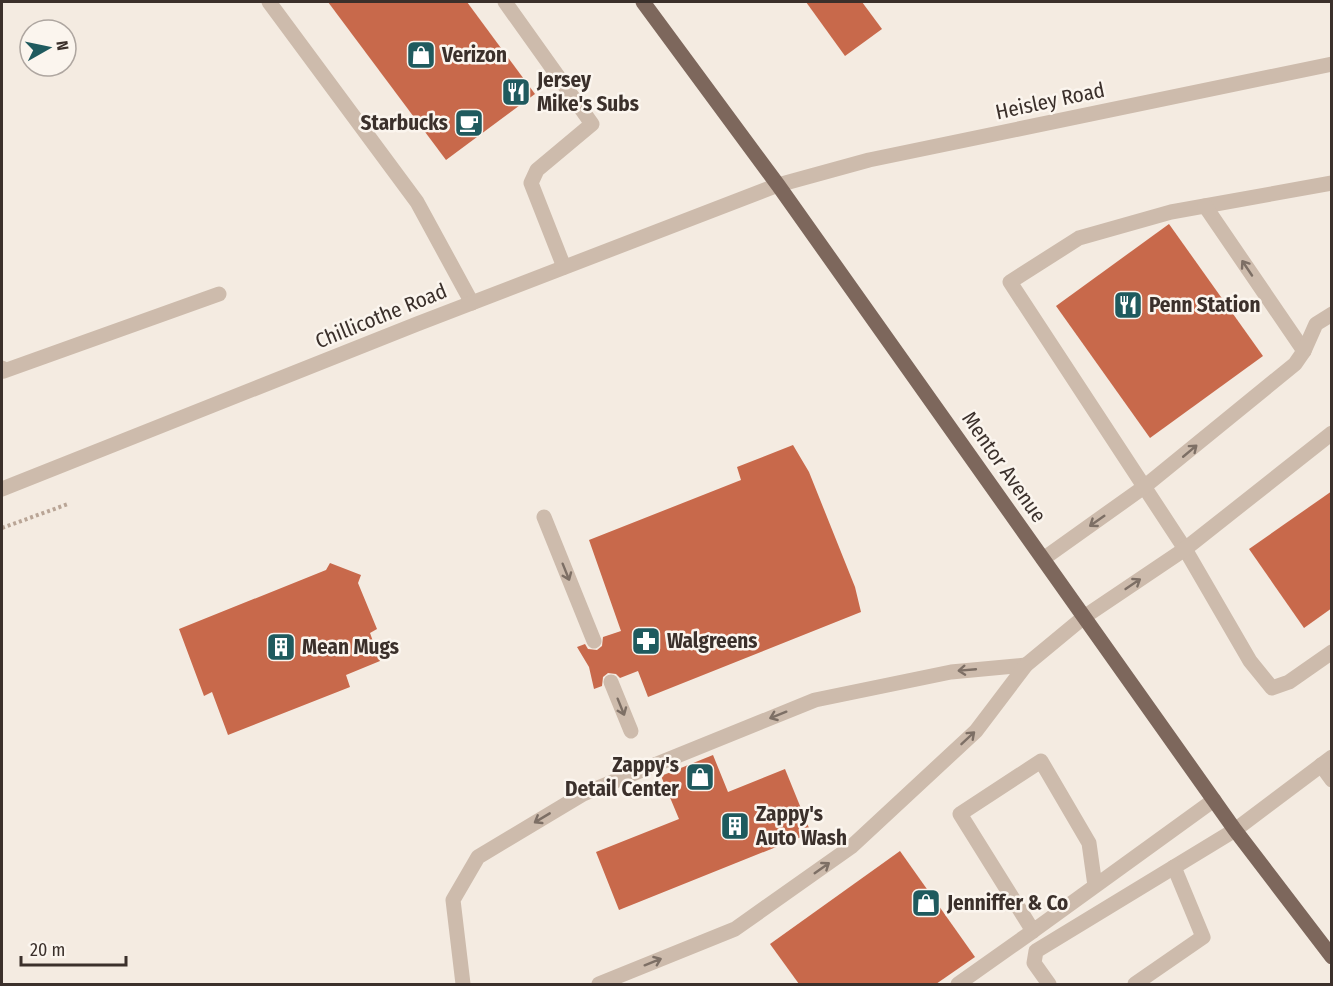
<svg xmlns="http://www.w3.org/2000/svg" width="1333" height="986" viewBox="0 0 1333 986" font-family="'Fira Sans Condensed',sans-serif">
  <style>
    .building { fill: #c8694b }
    .lines { fill: none; stroke-linecap: round; stroke-linejoin: round }
    .path { stroke: #b9a596; stroke-width: 4; stroke-dasharray: 3 3; stroke-linecap: butt }
    .service { stroke: #cdbbac; stroke-width: 15 }
    .tertiary { stroke: #cdbbac; stroke-width: 15 }
    .primary { stroke: #7d675c; stroke-width: 15 }
    .oneway { stroke: #7d6f65 }
    .labels { text-anchor: middle; stroke-width: 5; stroke-linejoin: round; paint-order: stroke }
    .poi-label { font-size: 21px; font-weight: bold; fill: #3b302b; stroke: #fbf5ee; text-anchor: start }
    .street-label { font-size: 21px; fill: #3b302b; stroke: #fbf5ee }
  </style>
  <rect width="100%" height="100%" fill="#f4ebe1"/>
  <g class="building">
    <polygon points="328,2 467,2 535,94 446,160"/>
    <polygon points="806,2 862,2 882,29 845,56"/>
    <polygon points="1169,224 1263,356 1150,438 1056,306"/>
    <polygon points="793,445 809,472 855,587 861,612 648,697 638,671 620,678 616,674 608,673 603,677 602,686 594,689 589,667 577,647 585,644 588,649 597,650 602,646 603,637 621,631 589,540 741,480 737,467"/>
    <polygon points="1332,491 1332,608 1304,628 1249,549"/>
    <polygon points="330,563 361,575 358,583 377,629 370,633 380,661 346,675 350,687 228,735 212,692 204,696 179,629 326,570"/>
    <polygon points="713,755 728,792 785,769 811,833 619,910 596,852 679,819 661,776"/>
    <polygon points="900,851 975,957 936,984 799,984 770,944"/>
  </g>
  <g class="lines">
    <polyline class="path" points="2,528 68,504"/>
    <g class="service">
      <polyline points="269,2 417,202 472,303"/>
      <polyline points="505,2 592,124 537,170 531,183 564,267"/>
      <polyline points="1332,183 1171,212 1079,238 1010,282 1185,549 1250,661 1272,688 1289,682 1332,652"/>
      <polyline points="1205,206 1304,351"/>
      <polyline points="2,368 4,371 219,294"/>
      <polyline points="544,517 594,641"/>
      <polyline points="1043,559 1144,487 1295,364 1304,351 1316,324 1332,314"/>
      <polyline points="611,682 631,731"/>
      <polyline points="1321,765 1332,780"/>
      <polyline points="1095,886 1089,843 1041,761 960,814 1033,931 1214,800"/>
      <polyline points="463,984 453,900 478,857 583,794 815,700 951,672 1026,665"/>
      <polyline points="599,984 735,929 851,847 976,731 1026,665 1084,617 1185,549 1332,433"/>
      <polyline points="958,984 1033,931"/>
      <polyline points="1049,984 1034,963 1036,951 1235,830 1332,757"/>
      <polyline points="1135,984 1203,937 1174,867"/>
    </g>
    <polyline class="tertiary" points="2,489 417,324 778,185 869,160 1332,64"/>
    <polyline class="primary" points="643,2 778,185 1235,830 1332,957"/>
  </g>
  <defs><path id="oneway-shaft" d="M-6 0H5M1.5-3L5.5 0L1.5 3" fill="none" stroke-width="1.6" stroke-linecap="round" stroke-linejoin="round" transform="scale(1.5)"/></defs>
  <g class="oneway">
    <use href="#oneway-shaft" transform="translate(1247 268) rotate(-124)"/>
    <use href="#oneway-shaft" transform="translate(1190 451) rotate(-40)"/>
    <use href="#oneway-shaft" transform="translate(1097 521) rotate(145)"/>
    <use href="#oneway-shaft" transform="translate(566 572) rotate(68)"/>
    <use href="#oneway-shaft" transform="translate(1133 584) rotate(-34)"/>
    <use href="#oneway-shaft" transform="translate(967 670) rotate(175)"/>
    <use href="#oneway-shaft" transform="translate(621 707) rotate(68)"/>
    <use href="#oneway-shaft" transform="translate(778 715) rotate(158)"/>
    <use href="#oneway-shaft" transform="translate(968 738) rotate(-43)"/>
    <use href="#oneway-shaft" transform="translate(542 818) rotate(149)"/>
    <use href="#oneway-shaft" transform="translate(822 868) rotate(-35)"/>
    <use href="#oneway-shaft" transform="translate(653 962) rotate(-22)"/>
  </g>
  <defs>
    <g id="shop-square" transform="scale(1.5)"><rect x="-9" y="-9" width="18" height="18" rx="4" fill="#1f5a5e" stroke="#fbf5ee"/><path d="M-5-2.5h2.3a2.7 3.5 0 0 1 5.4 0H5L5.5 6h-11ZM-1.5-2.5h3a1.5 2.3 0 0 0-3 0Z" fill="#fff"/></g>
    <g id="restaurant-square" transform="scale(1.5)"><rect x="-9" y="-9" width="18" height="18" rx="4" fill="#1f5a5e" stroke="#fbf5ee"/><path d="M-5-6h1v4h1v-4h1v4h1v-4h1v5L-1.5 .5V6h-2V.5L-5-1ZM5-6V6H3V1.5H1.5Q1.5-4 5-6Z" fill="#fff"/></g>
    <g id="cafe-square" transform="scale(1.5)"><rect x="-9" y="-9" width="18" height="18" rx="4" fill="#1f5a5e" stroke="#fbf5ee"/><path d="M-5.5-4.5H6V0H3Q3 3.5 0 3.5H-2.5Q-5.5 3.5-5.5 0ZM3-3.2v2h1.7v-2ZM-6 4.5H4V6H-6Z" fill="#fff"/></g>
    <g id="pharmacy-square" transform="scale(1.5)"><rect x="-9" y="-9" width="18" height="18" rx="4" fill="#1f5a5e" stroke="#fbf5ee"/><path d="M-2-6h4v4h4v4h-4v4h-4v-4h-4v-4h4Z" fill="#fff"/></g>
    <g id="building-square" transform="scale(1.5)"><rect x="-9" y="-9" width="18" height="18" rx="4" fill="#1f5a5e" stroke="#fbf5ee"/><path d="M-4-6H4V6H1V3H-1V6H-4ZM-2.5-4.3h1.7v1.8h-1.7ZM.8-4.3h1.7v1.8H.8ZM-2.5-1h1.7V.8h-1.7ZM.8-1h1.7V.8H.8Z" fill="#fff"/></g>
  </defs>
  <g fill-rule="evenodd">
    <use href="#shop-square" x="421" y="55"/>
    <use href="#restaurant-square" x="516" y="92"/>
    <use href="#cafe-square" x="469" y="123"/>
    <use href="#restaurant-square" x="1128" y="305"/>
    <use href="#pharmacy-square" x="646" y="641"/>
    <use href="#building-square" x="281" y="647"/>
    <use href="#shop-square" x="700" y="777"/>
    <use href="#building-square" x="735" y="826"/>
    <use href="#shop-square" x="926" y="903"/>
  </g>
  <g class="labels">
    <g class="poi-label">
      <text x="442" y="62">Verizon</text>
      <text x="537" y="87">Jersey<tspan x="537" dy="24">Mike's Subs</tspan></text>
      <text x="448" y="130" text-anchor="end">Starbucks</text>
      <text x="1149" y="312">Penn Station</text>
      <text x="667" y="648">Walgreens</text>
      <text x="302" y="654">Mean Mugs</text>
      <text x="679" y="772" text-anchor="end">Zappy's<tspan x="679" dy="24">Detail Center</tspan></text>
      <text x="756" y="821">Zappy's<tspan x="756" dy="24">Auto Wash</tspan></text>
      <text x="947" y="910">Jenniffer &amp; Co</text>
    </g>
    <g class="street-label">
      <text transform="translate(1050 101) rotate(-12)" y="7">Heisley Road</text>
      <text transform="translate(381 316) rotate(-22)" y="7">Chillicothe Road</text>
      <text transform="translate(1004 467) rotate(55)" y="7">Mentor Avenue</text>
    </g>
  </g>
  <rect width="1333" height="986" fill="none" stroke="#3b302b" stroke-width="6"/>
  <g transform="translate(48 48) rotate(81)"><circle r="28" fill="#fbf5ee" stroke="#aea6a0" stroke-width="1.5"/>
  <path d="M0-4.5L10 22L0 15L-10 22Z" fill="#1f5a5e"/>
  <text y="-9" font-size="16" font-weight="bold" text-anchor="middle" fill="#3b302b">N</text>
  </g>
  <path d="M21 956v9h105v-9" fill="none" stroke="#3b302b" stroke-width="3"/>
  <text x="30" y="956" font-size="18" fill="#3b302b" stroke="#fbf5ee" stroke-width="4.5" paint-order="stroke">20 m</text>
</svg>
